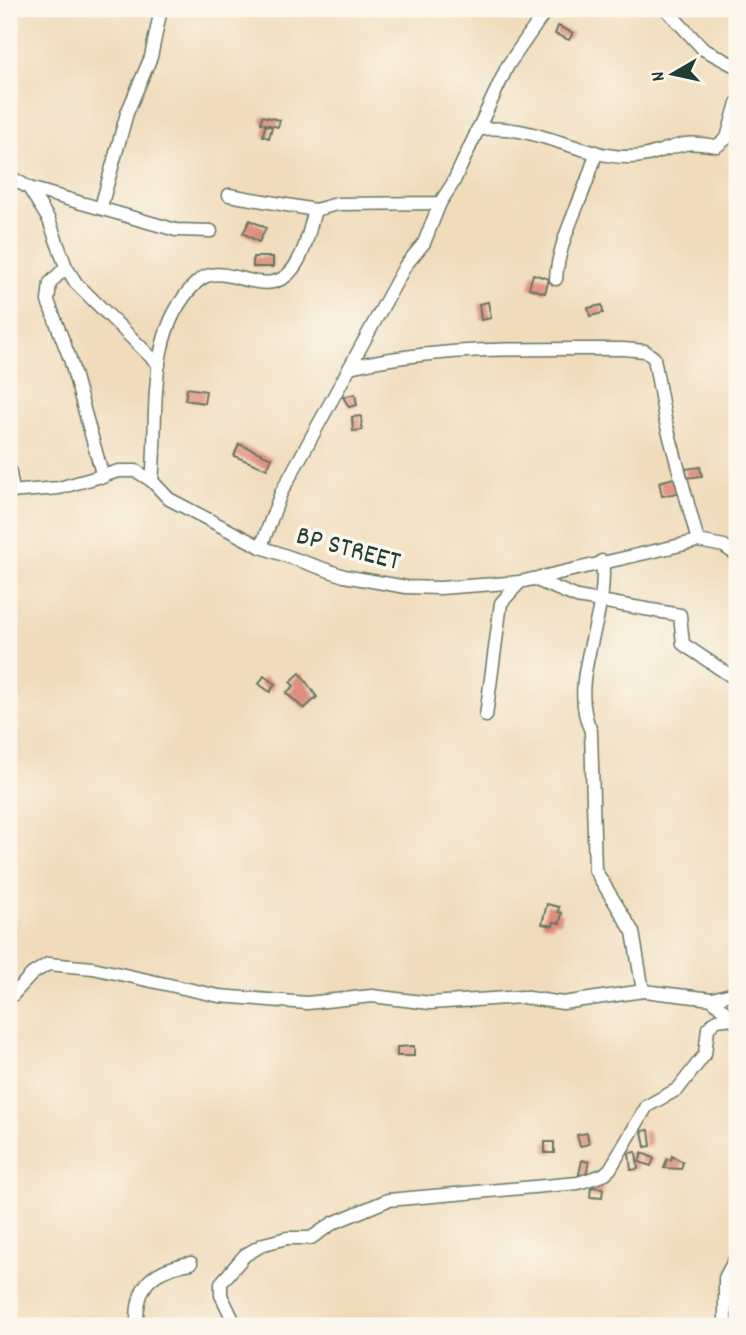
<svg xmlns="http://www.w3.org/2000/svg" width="746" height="1335" viewBox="0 0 746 1335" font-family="Dekko,sans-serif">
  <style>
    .building { fill: #de8c7c }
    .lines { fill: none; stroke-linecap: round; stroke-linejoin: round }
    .street-casing { stroke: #687563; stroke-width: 15 }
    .street { stroke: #fff; stroke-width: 12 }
    .labels { text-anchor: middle; stroke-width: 7; stroke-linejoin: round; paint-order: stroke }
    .street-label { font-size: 28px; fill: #1f3d34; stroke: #fbf7ec }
  </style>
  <rect width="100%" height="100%" fill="#fbf7ec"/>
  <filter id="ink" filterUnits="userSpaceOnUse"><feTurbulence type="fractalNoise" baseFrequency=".0143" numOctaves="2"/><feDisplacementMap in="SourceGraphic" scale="14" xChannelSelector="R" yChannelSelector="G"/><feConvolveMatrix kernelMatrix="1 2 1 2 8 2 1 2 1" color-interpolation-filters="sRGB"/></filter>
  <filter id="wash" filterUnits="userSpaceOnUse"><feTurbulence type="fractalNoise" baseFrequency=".00686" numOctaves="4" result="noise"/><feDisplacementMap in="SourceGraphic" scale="28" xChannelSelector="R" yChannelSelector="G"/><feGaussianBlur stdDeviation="1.57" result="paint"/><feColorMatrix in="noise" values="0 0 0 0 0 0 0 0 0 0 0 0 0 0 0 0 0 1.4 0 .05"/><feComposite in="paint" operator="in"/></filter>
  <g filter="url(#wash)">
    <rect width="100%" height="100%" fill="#f0dcbb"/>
    <g id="blocks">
      <g class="building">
        <polygon points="558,26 573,33 569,40 555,34"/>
        <polygon points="262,116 280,120 278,127 261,123"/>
        <polygon points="265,125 272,127 269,138 263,136"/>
        <polygon points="250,220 266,228 259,242 243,233"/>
        <rect x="253" y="257" width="20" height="10"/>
        <polygon points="533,274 549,279 545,293 529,288"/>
        <polygon points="488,302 491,318 481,320 479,304"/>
        <polygon points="602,305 603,313 590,316 588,308"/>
        <polygon points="187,388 206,391 204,403 185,400"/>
        <polygon points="355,394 357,405 349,407 343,397"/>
        <polygon points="361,416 362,430 353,431 352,417"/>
        <polygon points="239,444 272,458 267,469 234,456"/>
        <polygon points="700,467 702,476 686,478 685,469"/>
        <polygon points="678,477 682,492 662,496 659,482"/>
        <polygon points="300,673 317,697 304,709 286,693 294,686 290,682"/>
        <polygon points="264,676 275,684 270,692 259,684"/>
        <polygon points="547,904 559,907 558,912 562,913 560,923 554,922 553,926 542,924"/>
        <polygon points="414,1046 414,1056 397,1056 397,1047"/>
        <polygon points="649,1130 651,1146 645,1147 642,1131"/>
        <polygon points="587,1133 589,1144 580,1146 577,1135"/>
        <rect x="545" y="1142" width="9" height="11"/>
        <polygon points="636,1152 638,1169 631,1170 629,1153"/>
        <polygon points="642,1153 654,1158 651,1166 639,1162"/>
        <polygon points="672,1156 683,1162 681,1169 664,1168 667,1159 671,1160"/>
        <polygon points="582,1160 589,1162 586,1176 579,1174"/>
        <polygon points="591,1187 603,1188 602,1198 590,1197"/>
      </g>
    </g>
  </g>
  <g filter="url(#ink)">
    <use href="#blocks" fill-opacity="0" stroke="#687563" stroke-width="2"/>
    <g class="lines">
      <g class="street-casing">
        <g id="street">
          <polyline points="666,9 703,49 737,67"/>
          <path d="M477,130C529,121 576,156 627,157C649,158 664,148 685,144C694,142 707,145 717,146L727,138L737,103"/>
          <polyline points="9,176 29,188 176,230 211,231"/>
          <polyline points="29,188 49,220 66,267 76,283 159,365"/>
          <polyline points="229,195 315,210 337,204 440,203 453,183 508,65 547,9"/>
          <polyline points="101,207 127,113 151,57 161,9"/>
          <polyline points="66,267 50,283 48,301 70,359 103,477"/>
          <path d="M556,279C559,234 586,196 596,152"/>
          <path d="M350,367C440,346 533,349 624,349L645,351L654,358L665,419L698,541"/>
          <polyline points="9,468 13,491"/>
          <path d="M152,481C159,415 144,333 197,282C225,255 271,311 298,261C307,246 310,226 315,210"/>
          <polyline points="9,492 59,488 119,471 136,471 152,481 169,499 261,547 344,576 406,587 440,588 520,582 698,541 724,546 737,555"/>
          <polyline points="261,547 281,493 405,266 424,243 440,203"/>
          <path d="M602,561C610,617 566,678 591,731L595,870L633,932L643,991"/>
          <polyline points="534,579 577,597 680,615 683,644 737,680"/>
          <polyline points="486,716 501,603 520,582"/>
          <polyline points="9,999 32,974 48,964 93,968 219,996 307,1003 372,996 430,1003 522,997 563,1003 643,991 712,999 731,994 736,989 737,976"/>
          <polyline points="712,999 736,1023"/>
          <path d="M137,1326C136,1284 151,1270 191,1263"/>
          <polyline points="236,1326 221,1295 221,1283 245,1255 264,1244 287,1238 311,1238 333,1223 388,1200 578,1183 603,1175 610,1169 647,1106 678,1089 705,1054 708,1028 717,1020 733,1018"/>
          <polyline points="725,1326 725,1278 737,1255"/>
        </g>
      </g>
      <use href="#street" class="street"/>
    </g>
  </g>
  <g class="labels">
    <g class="street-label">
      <text transform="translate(349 546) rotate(15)" y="10">BP STREET</text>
    </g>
  </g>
  <rect width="746" height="1335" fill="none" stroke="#fbf7ec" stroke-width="35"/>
  <g transform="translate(673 74) rotate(261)" stroke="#fbf7ec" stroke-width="5" paint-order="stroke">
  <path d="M0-5L12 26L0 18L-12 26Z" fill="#1f3d34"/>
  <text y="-10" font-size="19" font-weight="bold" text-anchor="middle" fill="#1f3d34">N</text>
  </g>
</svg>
